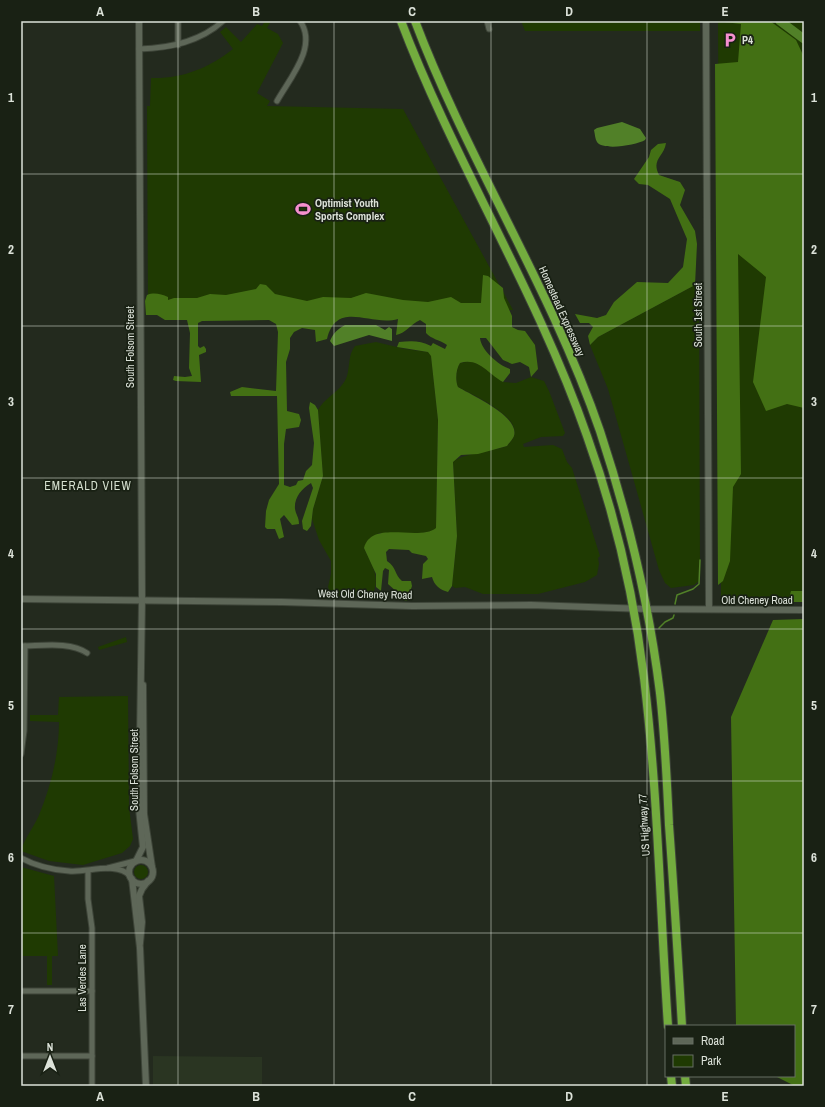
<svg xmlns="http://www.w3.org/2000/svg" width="825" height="1107" viewBox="0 0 825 1107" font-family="'Archivo Narrow',sans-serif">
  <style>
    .built { fill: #2a3522 }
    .green { fill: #1f3a02 }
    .forest { fill: #437014 }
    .water { fill: #518028 }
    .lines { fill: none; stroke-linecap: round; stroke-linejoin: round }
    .stream { stroke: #518028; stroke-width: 1.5 }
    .river { stroke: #518028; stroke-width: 9 }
    .minor-casing { stroke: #3e4539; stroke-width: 7 }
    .tertiary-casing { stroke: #3e4539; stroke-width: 8 }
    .trunk-casing { stroke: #3e4539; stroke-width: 10 }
    .minor { stroke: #5e6758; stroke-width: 5 }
    .tertiary { stroke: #5e6758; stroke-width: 6 }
    .trunk { stroke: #73ac3e; stroke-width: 8 }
    .grid { fill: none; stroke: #dce2d9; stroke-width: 1; stroke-opacity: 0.55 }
    .labels { text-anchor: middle; stroke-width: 3.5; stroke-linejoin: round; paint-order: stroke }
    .poi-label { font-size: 11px; font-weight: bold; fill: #dce2d9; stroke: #192114; text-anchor: start }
    .street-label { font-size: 11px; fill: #dce2d9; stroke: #192114 }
    .neighbourhood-label { font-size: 12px; letter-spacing: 1px; fill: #d5e0cf; stroke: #192114 }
    .neatline { fill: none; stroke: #dce2d9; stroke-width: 1.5 }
    .grid-label { font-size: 13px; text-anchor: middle; font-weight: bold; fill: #dce2d9 }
  </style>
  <rect width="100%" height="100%" fill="#232a1e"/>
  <polygon class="built" points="153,1056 262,1057 262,1086 153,1086"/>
  <g class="green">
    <path d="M265,21H271L267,28L278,34L283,43L257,93L270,101L267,106L403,109L513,310H148L147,106H150L151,78C182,79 209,68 233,49L220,32L226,27L241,42L257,24L262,26Z"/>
    <polygon points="521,21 700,21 700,31 525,31"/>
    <polygon points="718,21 804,21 804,600 721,599"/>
    <polygon points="695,285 699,289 700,580 694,585 671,588 665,583 659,570 608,389 590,345 598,337"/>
    <path d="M376,342L405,349L428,352L431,355L438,420L436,529C425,536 394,533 379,533L364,548C372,566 382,578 371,597L338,596L330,592L328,587L331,574V561L319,540L312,519L313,509L323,476L318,410C325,397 342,391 347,376C350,366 348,355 355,346Z"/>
    <path d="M471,361L484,367L503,382L516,383L531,377L544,381L549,391L565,433L563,436L541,437L523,444L524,447L553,445L562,449L567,462L572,468L600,556L598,558L599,564L597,575L585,582L538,594H483L465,587L455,588L452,586L457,536L453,462C461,454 493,451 507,446C509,443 513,439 514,436C521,416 471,394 458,387C455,381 456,369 460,363Z"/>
    <polygon points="126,637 127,642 99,650 98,647"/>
    <path d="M128,696L129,807L133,839L130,846L122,853L83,865L49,861L21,851C24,839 34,827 39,815C51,786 59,754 59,722L30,721V715H58L59,697Z"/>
    <circle cx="141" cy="872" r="7"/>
    <polygon points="21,867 54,876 58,956 52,956 52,985 47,985 47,956 21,956"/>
  </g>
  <g class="forest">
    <polygon points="716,21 770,21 796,40 804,57 804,408 787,404 766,411 753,382 766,277 738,254 741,474 733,487 730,561 723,581 718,585 715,64 738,62 741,24"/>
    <path d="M666,143C664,157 651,159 659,175L680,182L685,190L680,205L695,231L697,244L695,285L598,337L590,345L588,336L593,327L589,323H580L575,314L597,318L606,315L614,302L637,282L668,283L683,267L687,239L670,199L648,185L639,184L634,179L649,157L651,150L658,144Z"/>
    <path d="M483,275L488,276L503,288L504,298L512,316V327L518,330L525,331L535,345L538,369L531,377L529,367L520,362L512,364L503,360L486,338H480C481,350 498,365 510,369V373L503,382C489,375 479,357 460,363C456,369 455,380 458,387C471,395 520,416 514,436C513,439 509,443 507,446L478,454L461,455L453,462L457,536L452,586L448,592C440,590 434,585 432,577L422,579L423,564L428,559L426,556L412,553L409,550L389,549L386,552L387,561C397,568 394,574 402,581H411L412,586L407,601L400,599L397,592L388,584L389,570L385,568L383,571L381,591L376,587V574L364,548C372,519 418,542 436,528L438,420L431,356L428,352L397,347L399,342C410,341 420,340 431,346L433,343L445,349L447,345C440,340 431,339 426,333V324L420,320C411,324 406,333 396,335L398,319C370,327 337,299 327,339L316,342L315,330L302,328L294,332L290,338V349L286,362L287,411L299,414L301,420L299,427L286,429L284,444V485L290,487L296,485L298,481L303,480L306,471L312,465L314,443L309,408L310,402L315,405L318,410L323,476L313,509L311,526L307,531L303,529L302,521L313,488L311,483C301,489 294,498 295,509C296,515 299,517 299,524L292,525L284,515L280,519L284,537L279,539L275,529H267L265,527L266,511L269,500L279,484L277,396H231L230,392L242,387L276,391L278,332L276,324L269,320L202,321L198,323V346L200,348L204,346L206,349V352L199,355L201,382L176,381L173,380L174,376L185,377L192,376L189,368L190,333L187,320H165L157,315H146L145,301L147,295C154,292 161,294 168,297V300L174,298H197L210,294L226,295L256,289L260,284L266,285L275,294L307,301L323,297L351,298L366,293L403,300L428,302L451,297L461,303H481Z"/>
    <polygon points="791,591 804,591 804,602 788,602"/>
    <polygon points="804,619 804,1086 795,1086 775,1076 794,1076 794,1026 736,1026 731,717 773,620"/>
  </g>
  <g class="water">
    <path d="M622,122L640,129L646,138L645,140C637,145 603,151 597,142C595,139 595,134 594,130L597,128Z"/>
    <path d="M345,325H376L385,330L389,327L392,329V341L369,335L334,346L330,341C333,333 338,329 345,325Z"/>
  </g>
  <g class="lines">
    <g class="stream">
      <polyline points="675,604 677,595 693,589 699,584 700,560"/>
      <polyline points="659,628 665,622 673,618 674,615"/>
    </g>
    <polyline class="river" points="780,21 804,39"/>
    <g class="minor-casing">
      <g id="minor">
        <polyline points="178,21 178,45"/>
        <polyline points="487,21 489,29"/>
        <path d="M139,49C170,48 200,42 223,21"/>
        <path d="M277,101C290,78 318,46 300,21"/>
        <path d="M21,646C41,646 70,641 87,653"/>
        <polyline points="21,754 24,731 25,646"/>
        <path d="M21,858C36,866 53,870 69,871C87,873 117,861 130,876"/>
        <polyline points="108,868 135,861"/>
        <polyline points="88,871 88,899 92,928 92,1086"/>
        <polyline points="21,991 92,991"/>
        <polyline points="21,1056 92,1056"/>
      </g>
    </g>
    <g class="tertiary-casing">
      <g id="tertiary">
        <polyline points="706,21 709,609"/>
        <polyline points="21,599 282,602 412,606 531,605 646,609 804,610"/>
        <polyline points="143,685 144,814 152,867"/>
        <circle cx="141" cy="872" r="12"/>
        <polyline points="136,861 143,847 139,809 142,599 139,21"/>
        <polyline points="132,879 140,948 146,1086"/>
        <polyline points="140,943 142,922 139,896 142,889 148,881"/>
      </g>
    </g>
    <g class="trunk-casing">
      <g id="trunk">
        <path d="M401,21C455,163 537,292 587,436C615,514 634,596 644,678C658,793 660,910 668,1026"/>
        <path d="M415,21C468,161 551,288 600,431C628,516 649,604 660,693C665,737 667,781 669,825C674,892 678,959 682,1026"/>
        <polyline points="671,1076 672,1086"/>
        <polyline points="685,1076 686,1086"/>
      </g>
    </g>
    <use href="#minor" class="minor"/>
    <use href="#tertiary" class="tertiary"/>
    <use href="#trunk" class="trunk"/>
  </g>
  <path class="grid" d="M178,21V1086M334,21V1086M491,21V1086M647,21V1086M21,174H804M21,326H804M21,478H804M21,629H804M21,781H804M21,933H804"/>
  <defs>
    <g id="parking-bare" transform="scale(1.2)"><path d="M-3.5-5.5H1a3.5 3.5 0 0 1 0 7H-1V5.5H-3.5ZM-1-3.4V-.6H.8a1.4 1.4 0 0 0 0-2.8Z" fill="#f690cf" stroke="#192114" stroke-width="2.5" paint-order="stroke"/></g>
    <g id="stadium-bare" transform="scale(1.2)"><path d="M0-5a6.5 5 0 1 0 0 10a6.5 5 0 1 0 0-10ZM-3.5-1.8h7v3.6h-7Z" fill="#f690cf" stroke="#192114" stroke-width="2.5" paint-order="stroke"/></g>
  </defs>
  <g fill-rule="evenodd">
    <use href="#parking-bare" x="730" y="40"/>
    <use href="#stadium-bare" x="303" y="209"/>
  </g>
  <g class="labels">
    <g class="poi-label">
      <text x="742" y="44">P4</text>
      <text x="315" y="207">Optimist Youth<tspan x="315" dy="13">Sports Complex</tspan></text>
    </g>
    <g class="street-label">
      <text transform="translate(562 311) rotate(66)" y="4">Homestead Expressway</text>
      <text transform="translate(698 315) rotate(-90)" y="4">South 1st Street</text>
      <text transform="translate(130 347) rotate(-90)" y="4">South Folsom Street</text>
      <text transform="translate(365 594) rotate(1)" y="4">West Old Cheney Road</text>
      <text x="757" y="604">Old Cheney Road</text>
      <text transform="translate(134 770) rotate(-90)" y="4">South Folsom Street</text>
      <text transform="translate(644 825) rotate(-93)" y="4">US Highway 77</text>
      <text transform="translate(82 978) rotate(-90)" y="4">Las Verdes Lane</text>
    </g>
    <g class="neighbourhood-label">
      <text x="88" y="490">EMERALD VIEW</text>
    </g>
  </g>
  <rect width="825" height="1107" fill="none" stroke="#192114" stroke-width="44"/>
  <rect x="665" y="1025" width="130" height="52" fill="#192114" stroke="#676e63"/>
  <rect x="673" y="1038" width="20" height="6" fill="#5e6758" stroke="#676e63"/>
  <text x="701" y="1045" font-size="12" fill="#dce2d9">Road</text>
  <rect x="673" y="1055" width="20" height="12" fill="#1f3a02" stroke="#676e63"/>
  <text x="701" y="1065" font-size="12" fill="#dce2d9">Park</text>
  <g transform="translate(50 1057)" stroke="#192114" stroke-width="3" paint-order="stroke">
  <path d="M0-3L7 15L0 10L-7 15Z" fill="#dce2d9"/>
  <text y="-6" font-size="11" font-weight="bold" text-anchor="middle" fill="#dce2d9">N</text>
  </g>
  <rect x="22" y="22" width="781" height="1063" class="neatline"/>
  <g class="grid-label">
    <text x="100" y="16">A</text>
    <text x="256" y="16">B</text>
    <text x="412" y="16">C</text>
    <text x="569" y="16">D</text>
    <text x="725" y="16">E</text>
    <text x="11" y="102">1</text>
    <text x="814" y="102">1</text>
    <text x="11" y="254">2</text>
    <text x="814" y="254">2</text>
    <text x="11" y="406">3</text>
    <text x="814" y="406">3</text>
    <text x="11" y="558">4</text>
    <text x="814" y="558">4</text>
    <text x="11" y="710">5</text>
    <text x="814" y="710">5</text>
    <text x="11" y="862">6</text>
    <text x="814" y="862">6</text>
    <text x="11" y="1014">7</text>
    <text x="814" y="1014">7</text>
    <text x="100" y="1101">A</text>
    <text x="256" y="1101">B</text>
    <text x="412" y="1101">C</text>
    <text x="569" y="1101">D</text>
    <text x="725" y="1101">E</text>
  </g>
</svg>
